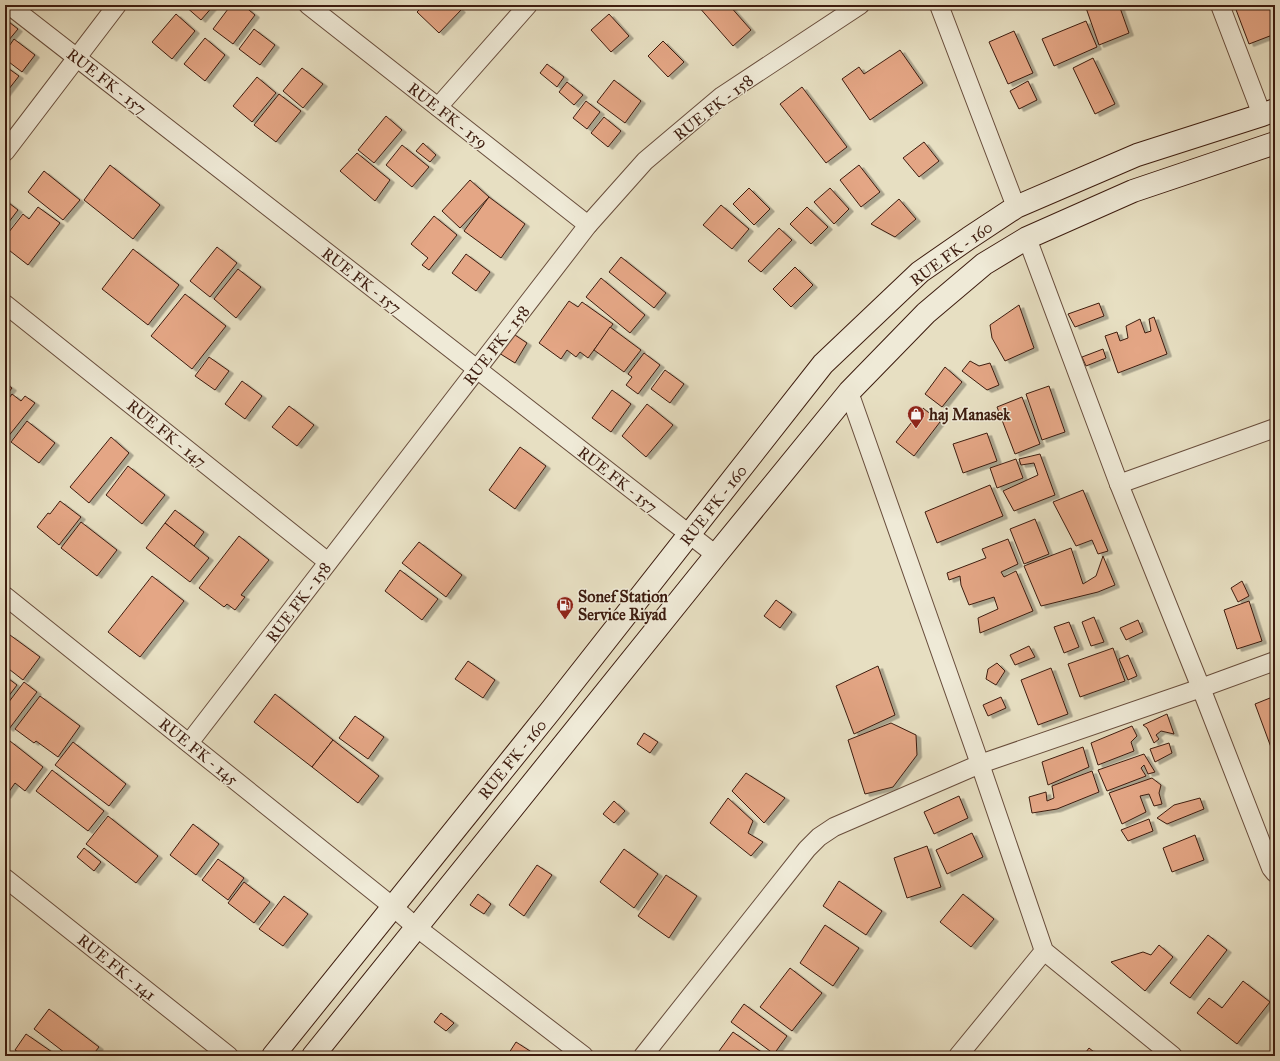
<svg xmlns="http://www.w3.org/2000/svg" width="1280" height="1061" viewBox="0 0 1280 1061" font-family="'IM FELL Great Primer',serif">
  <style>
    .building { fill: #e4a685; stroke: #3d1c0f; filter: url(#shadow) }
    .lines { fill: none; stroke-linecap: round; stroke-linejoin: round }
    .minor-casing { stroke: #684d3c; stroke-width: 20 }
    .secondary-casing { stroke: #3d1c0f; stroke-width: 24 }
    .minor { stroke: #efead7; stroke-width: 18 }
    .secondary { stroke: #efead7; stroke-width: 22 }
    .labels { text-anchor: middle; stroke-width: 3; stroke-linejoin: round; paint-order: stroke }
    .street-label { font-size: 16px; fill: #3d1c0f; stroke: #efead7 }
    .poi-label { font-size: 16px; font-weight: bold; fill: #3d1c0f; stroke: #efead7; text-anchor: start }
  </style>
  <defs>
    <filter id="shadow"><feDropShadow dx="4.5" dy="2.5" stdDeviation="0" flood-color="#0004"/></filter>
  </defs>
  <rect width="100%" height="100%" fill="#e7dfc2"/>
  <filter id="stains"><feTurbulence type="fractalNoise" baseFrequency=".005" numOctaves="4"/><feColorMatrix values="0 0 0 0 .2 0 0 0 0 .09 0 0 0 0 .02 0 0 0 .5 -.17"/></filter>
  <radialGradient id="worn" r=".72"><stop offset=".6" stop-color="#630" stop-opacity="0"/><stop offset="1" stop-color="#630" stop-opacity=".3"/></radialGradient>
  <g class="building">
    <polygon points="186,5 214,5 201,20 185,6"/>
    <polygon points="231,5 243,5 255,15 233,44 213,29"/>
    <polygon points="424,5 456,5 461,10 439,33 417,12"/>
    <polygon points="700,5 729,5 751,30 733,46 698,6"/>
    <polygon points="1085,5 1119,5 1129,33 1099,45"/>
    <polygon points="1239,5 1275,5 1275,34 1249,44 1235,7"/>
    <polygon points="176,14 195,31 172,59 152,42"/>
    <polygon points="609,14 629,36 611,52 591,30"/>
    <polygon points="5,19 18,29 8,41 5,39"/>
    <polygon points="1086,21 1097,47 1054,66 1042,39"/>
    <polygon points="254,29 275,45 260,65 239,49"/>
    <polygon points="1014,31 1033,73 1008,84 989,42"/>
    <polygon points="205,38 225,55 205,81 184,64"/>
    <polygon points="14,39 35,55 22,72 5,59 5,52"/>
    <polygon points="663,41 684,62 668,77 648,56"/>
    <polygon points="900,50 923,83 870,120 842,79 859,67 864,74"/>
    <polygon points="1093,58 1115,104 1095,114 1073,68"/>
    <polygon points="547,64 564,77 557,87 540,73"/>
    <polygon points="5,66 19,76 5,94"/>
    <polygon points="302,68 323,84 303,108 283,91"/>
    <polygon points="257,77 276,93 252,122 233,106"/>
    <polygon points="614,80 641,101 625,123 597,102"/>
    <polygon points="1028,81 1037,100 1019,109 1010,91"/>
    <polygon points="567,82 583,95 574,105 559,92"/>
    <polygon points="802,87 847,147 826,163 780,104"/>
    <polygon points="279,94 301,111 276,142 254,125"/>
    <polygon points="586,101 600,112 587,129 573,118"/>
    <polygon points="386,116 402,130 374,163 358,150"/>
    <polygon points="604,117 621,131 608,147 591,133"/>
    <polygon points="924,142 939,161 919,177 903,158"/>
    <polygon points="423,143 436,155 430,162 416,151"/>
    <polygon points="402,145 429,167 412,187 386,165"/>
    <polygon points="357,153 390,180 375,201 340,171"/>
    <polygon points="110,165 160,205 133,239 84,200"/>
    <polygon points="859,165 880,192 861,207 840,180"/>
    <polygon points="44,171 80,200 63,220 28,192"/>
    <polygon points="470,180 489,197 460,228 442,211"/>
    <polygon points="749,188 770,209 754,225 733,204"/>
    <polygon points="830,188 849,209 834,224 814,202"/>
    <polygon points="489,197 525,224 501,258 464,231"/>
    <polygon points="899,199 916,219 895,237 871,224"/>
    <polygon points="5,200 18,210 5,227"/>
    <polygon points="721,205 749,229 732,249 703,225"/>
    <polygon points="38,207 60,223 28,265 5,247 5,237 23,214 29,219"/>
    <polygon points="807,207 828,227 811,244 790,224"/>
    <polygon points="434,216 457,235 429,270 422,265 428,258 411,244"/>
    <polygon points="779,228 792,240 761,272 748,261"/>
    <polygon points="217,247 237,263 210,297 190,281"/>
    <polygon points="133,249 179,285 148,325 102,289"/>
    <polygon points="466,254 490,272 476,291 452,273"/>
    <polygon points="621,257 666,293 654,308 609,272"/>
    <polygon points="795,267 813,285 791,307 773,289"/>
    <polygon points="238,269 261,287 236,318 214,299"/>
    <polygon points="601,278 645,315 630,333 586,297"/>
    <polygon points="185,294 226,326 192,369 151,336"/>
    <polygon points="569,301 578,307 582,302 613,324 588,358 580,352 576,357 567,350 561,359 539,343"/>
    <polygon points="1099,303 1104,316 1075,327 1068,314"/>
    <polygon points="1019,305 1034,348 1005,361 992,338 990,325"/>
    <polygon points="1154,317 1167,354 1118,373 1105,336 1117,332 1120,341 1128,338 1126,326 1140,319 1145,333 1151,331 1149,319"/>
    <polygon points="610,327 641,350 624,372 594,350"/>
    <polygon points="512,333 527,343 515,363 499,353"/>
    <polygon points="1103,349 1106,358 1086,366 1082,357"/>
    <polygon points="644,353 660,365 638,394 626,385 632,377 628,374"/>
    <polygon points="209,357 229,371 215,390 195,376"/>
    <polygon points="970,361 979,366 990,363 999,385 987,390 962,371"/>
    <polygon points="945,367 962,382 942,407 925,394"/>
    <polygon points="665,370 684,384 670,403 651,389"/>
    <polygon points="242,381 262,396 245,419 225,404"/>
    <polygon points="5,383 12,388 5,397"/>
    <polygon points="1049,386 1065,432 1042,440 1026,394"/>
    <polygon points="612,390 631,404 611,432 592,418"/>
    <polygon points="12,394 21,401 25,396 35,403 7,438 5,437 5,404"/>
    <polygon points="1022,397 1040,444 1015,454 997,407"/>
    <polygon points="647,404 673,425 646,457 622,436"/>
    <polygon points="289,406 314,425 297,446 272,427"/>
    <polygon points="923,408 940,422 914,456 896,442"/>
    <polygon points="27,421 55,443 39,463 11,442"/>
    <polygon points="987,433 997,461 963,473 953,444"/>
    <polygon points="111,437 129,453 89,503 70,487"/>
    <polygon points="520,447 546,466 515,509 489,490"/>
    <polygon points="1040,454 1055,495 1014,511 1003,491 1038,475 1034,463 1021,465 1019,459"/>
    <polygon points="1016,459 1023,478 997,488 990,468"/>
    <polygon points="128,466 165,495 142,524 106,495"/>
    <polygon points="990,485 1003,516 937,543 925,512"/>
    <polygon points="1083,490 1108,551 1098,554 1092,540 1076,546 1053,502"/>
    <polygon points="60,501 81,517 59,545 37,527 48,513 50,514"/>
    <polygon points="175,510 204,532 194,546 165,523"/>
    <polygon points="1035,519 1049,554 1024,564 1010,529"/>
    <polygon points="81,522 117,550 97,576 61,548"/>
    <polygon points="165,523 209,558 190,582 146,548"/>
    <polygon points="239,536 269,560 241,595 245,597 235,610 227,604 224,607 199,588"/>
    <polygon points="1008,539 1018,564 1001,572 1004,577 1016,571 1033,611 980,633 978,618 998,609 994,597 969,605 961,585 960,576 949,580 947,573 986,558 982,549"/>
    <polygon points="419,542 462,575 446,597 402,563"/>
    <polygon points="1071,548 1083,584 1096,576 1103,556 1115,585 1098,592 1041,606 1024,566"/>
    <polygon points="400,570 438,599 422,620 385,591"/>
    <polygon points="152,576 184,601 140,657 108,632"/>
    <polygon points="1242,581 1249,596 1238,602 1231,588"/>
    <polygon points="776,600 792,612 780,628 764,616"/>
    <polygon points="1249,601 1262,641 1237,649 1224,610"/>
    <polygon points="1094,617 1104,642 1091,646 1082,622"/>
    <polygon points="1138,620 1143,632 1126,640 1120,628"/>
    <polygon points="1069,622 1079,647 1064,653 1054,627"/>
    <polygon points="10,635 40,657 23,680 5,666 5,642"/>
    <polygon points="1029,646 1035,657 1015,665 1010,655"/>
    <polygon points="1113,648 1125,681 1080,697 1068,664"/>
    <polygon points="1128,655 1137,676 1128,680 1119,659"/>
    <polygon points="468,661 495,680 483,698 455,679"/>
    <polygon points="997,663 1005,671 996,685 986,679 988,669"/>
    <polygon points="878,666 895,715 854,734 836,686"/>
    <polygon points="1051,668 1068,714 1038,725 1021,680"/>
    <polygon points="5,676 17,685 5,701"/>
    <polygon points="24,682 37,692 9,729 5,726 5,707"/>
    <polygon points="275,694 333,740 312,767 254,722"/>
    <polygon points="40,696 80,726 58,757 36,741 34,743 15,729"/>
    <polygon points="1275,696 1275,749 1272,750 1255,704"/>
    <polygon points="1001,697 1006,708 988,716 983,705"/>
    <polygon points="1167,714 1174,734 1161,731 1156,735 1159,739 1154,743 1147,728 1143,725"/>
    <polygon points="355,716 384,737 368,759 339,738"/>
    <polygon points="891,723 916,735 917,755 893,787 865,794 848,740"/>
    <polygon points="1132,726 1137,736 1131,742 1134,751 1098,765 1091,743"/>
    <polygon points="644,733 658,742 650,753 637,744"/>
    <polygon points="333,740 379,776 358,803 312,767"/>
    <polygon points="10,741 43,767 25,791 15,783 6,796 5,747"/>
    <polygon points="73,742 126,784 109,806 55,765"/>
    <polygon points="1169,743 1172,753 1155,762 1150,749"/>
    <polygon points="1083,747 1089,767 1048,785 1042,762"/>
    <polygon points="1144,754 1155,772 1148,774 1144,765 1141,768 1146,776 1107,791 1098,770"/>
    <polygon points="52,770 104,811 88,831 36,791"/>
    <polygon points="1092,771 1099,792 1057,809 1032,813 1029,797 1046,792 1047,801 1054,798 1052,786"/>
    <polygon points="746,773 785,798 764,823 732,791"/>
    <polygon points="1152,778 1161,785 1159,793 1162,804 1154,806 1149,794 1140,796 1146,812 1122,824 1109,793"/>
    <polygon points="959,796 968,818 934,834 924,812"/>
    <polygon points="728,798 753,821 748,833 763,842 751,856 710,823"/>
    <polygon points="1200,798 1204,809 1167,824 1157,818 1174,805"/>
    <polygon points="614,801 625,811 614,823 603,814"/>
    <polygon points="108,816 158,856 136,883 86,844"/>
    <polygon points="1149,819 1153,831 1128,841 1121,830"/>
    <polygon points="193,824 219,844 196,875 170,855"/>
    <polygon points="972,833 983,857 947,874 936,850"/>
    <polygon points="1195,835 1204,860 1172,872 1163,848"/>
    <polygon points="927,846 941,887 907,898 894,858"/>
    <polygon points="84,848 101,862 94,871 77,857"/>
    <polygon points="624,849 658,874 634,908 600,882"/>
    <polygon points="218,859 244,878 228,900 202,880"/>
    <polygon points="537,865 552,875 524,916 509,905"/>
    <polygon points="666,875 697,896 669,938 638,916"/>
    <polygon points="839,881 882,911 866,935 823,906"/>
    <polygon points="244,882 270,902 254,923 228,903"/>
    <polygon points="478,894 491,904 484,914 470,905"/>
    <polygon points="963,894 994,919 971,947 940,922"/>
    <polygon points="284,896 308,914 283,946 259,929"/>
    <polygon points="825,925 859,948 833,986 800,963"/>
    <polygon points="1208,935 1227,950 1190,998 1170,983"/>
    <polygon points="1159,945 1173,957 1145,991 1111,962 1143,952 1151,955"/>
    <polygon points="790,968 822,993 792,1031 760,1007"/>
    <polygon points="1243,981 1270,1002 1237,1044 1197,1013 1209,998 1222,1008"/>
    <polygon points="744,1004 787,1036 774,1054 731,1022"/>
    <polygon points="49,1009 99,1047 92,1056 69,1056 34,1029"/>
    <polygon points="441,1013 454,1023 446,1031 434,1022"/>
    <polygon points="733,1032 767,1056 726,1056 719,1051"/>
    <polygon points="26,1034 52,1052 49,1056 24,1056 15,1050"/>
    <polygon points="516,1042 530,1051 527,1056 507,1056"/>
    <polygon points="1089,1048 1099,1056 1083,1056"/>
  </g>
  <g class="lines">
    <g class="minor-casing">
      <g id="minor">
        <polyline points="9,5 716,555"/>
        <polyline points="308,5 588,225"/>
        <polyline points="939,5 1016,207"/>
        <polyline points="1220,5 1262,115"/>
        <polyline points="438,107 528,5"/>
        <polyline points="5,152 117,5"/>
        <polyline points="1027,238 1119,484 1201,688 1271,868 1275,873"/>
        <polyline points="5,304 328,562"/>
        <polyline points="849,392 980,764 1044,951 1173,1056"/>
        <polyline points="1119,484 1275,428"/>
        <polyline points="5,596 392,906 416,927 584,1056"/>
        <polyline points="189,743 588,225 645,161 722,96 860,5"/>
        <polyline points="5,878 229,1056"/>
        <polyline points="643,1056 807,849 819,837 834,827 980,764 1201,688 1275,661"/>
        <polyline points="958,1056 1044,951"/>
      </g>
    </g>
    <g class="secondary-casing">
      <g id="secondary">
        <polyline points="273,1056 552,709 823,364 920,272 969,238 1016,207 1137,155 1262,115 1275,110"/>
        <polyline points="313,1056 716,555 849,392 926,313 984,264 1027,238 1133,191 1275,143"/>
      </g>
    </g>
    <use href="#minor" class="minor"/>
    <use href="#secondary" class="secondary"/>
  </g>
  <defs>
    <g id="shop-pin" transform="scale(0.9)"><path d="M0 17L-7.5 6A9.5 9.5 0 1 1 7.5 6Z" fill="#8f2418" stroke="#efead7"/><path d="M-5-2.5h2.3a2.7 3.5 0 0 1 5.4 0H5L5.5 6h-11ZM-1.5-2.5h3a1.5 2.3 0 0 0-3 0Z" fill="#fff"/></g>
    <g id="fuel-pin" transform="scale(0.9)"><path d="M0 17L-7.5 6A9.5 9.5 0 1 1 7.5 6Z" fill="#8f2418" stroke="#efead7"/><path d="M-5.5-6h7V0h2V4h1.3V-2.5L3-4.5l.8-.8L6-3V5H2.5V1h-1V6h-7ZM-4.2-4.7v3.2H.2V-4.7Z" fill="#fff"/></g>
  </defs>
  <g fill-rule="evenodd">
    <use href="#shop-pin" x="916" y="414"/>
    <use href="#fuel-pin" x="565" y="605"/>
  </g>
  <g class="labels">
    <g class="street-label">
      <text transform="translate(107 81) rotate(38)" y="6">RUE FK - 157</text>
      <text transform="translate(713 107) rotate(-38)" y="6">RUE FK - 158</text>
      <text transform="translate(448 115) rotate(38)" y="6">RUE FK - 159</text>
      <text transform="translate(951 253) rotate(-36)" y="6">RUE FK - 160</text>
      <text transform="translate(362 280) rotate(38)" y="6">RUE FK - 157</text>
      <text transform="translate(496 345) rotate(-52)" y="6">RUE FK - 158</text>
      <text transform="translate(167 433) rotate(39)" y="6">RUE FK - 147</text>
      <text transform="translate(618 479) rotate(38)" y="6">RUE FK - 157</text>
      <text transform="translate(713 505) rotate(-52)" y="6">RUE FK - 160</text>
      <text transform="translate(298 602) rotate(-53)" y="6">RUE FK - 158</text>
      <text transform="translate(199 751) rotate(39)" y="6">RUE FK - 145</text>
      <text transform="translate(512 759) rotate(-51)" y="6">RUE FK - 160</text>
      <text transform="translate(117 967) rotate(39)" y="6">RUE FK - 141</text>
    </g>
    <g class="poi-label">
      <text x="929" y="420">haj Manasek</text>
      <text x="578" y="602">Sonef Station<tspan x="578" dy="18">Service Riyad</tspan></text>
    </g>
  </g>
  <rect width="1280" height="1061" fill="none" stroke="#e7dfc2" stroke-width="20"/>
  <rect x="6" y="6" width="1268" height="1049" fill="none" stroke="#3d1c0f" stroke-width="2"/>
  <rect x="10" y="10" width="1260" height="1041" fill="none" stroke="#3d1c0f"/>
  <rect width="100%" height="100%" filter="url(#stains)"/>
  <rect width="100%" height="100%" fill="url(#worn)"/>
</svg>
